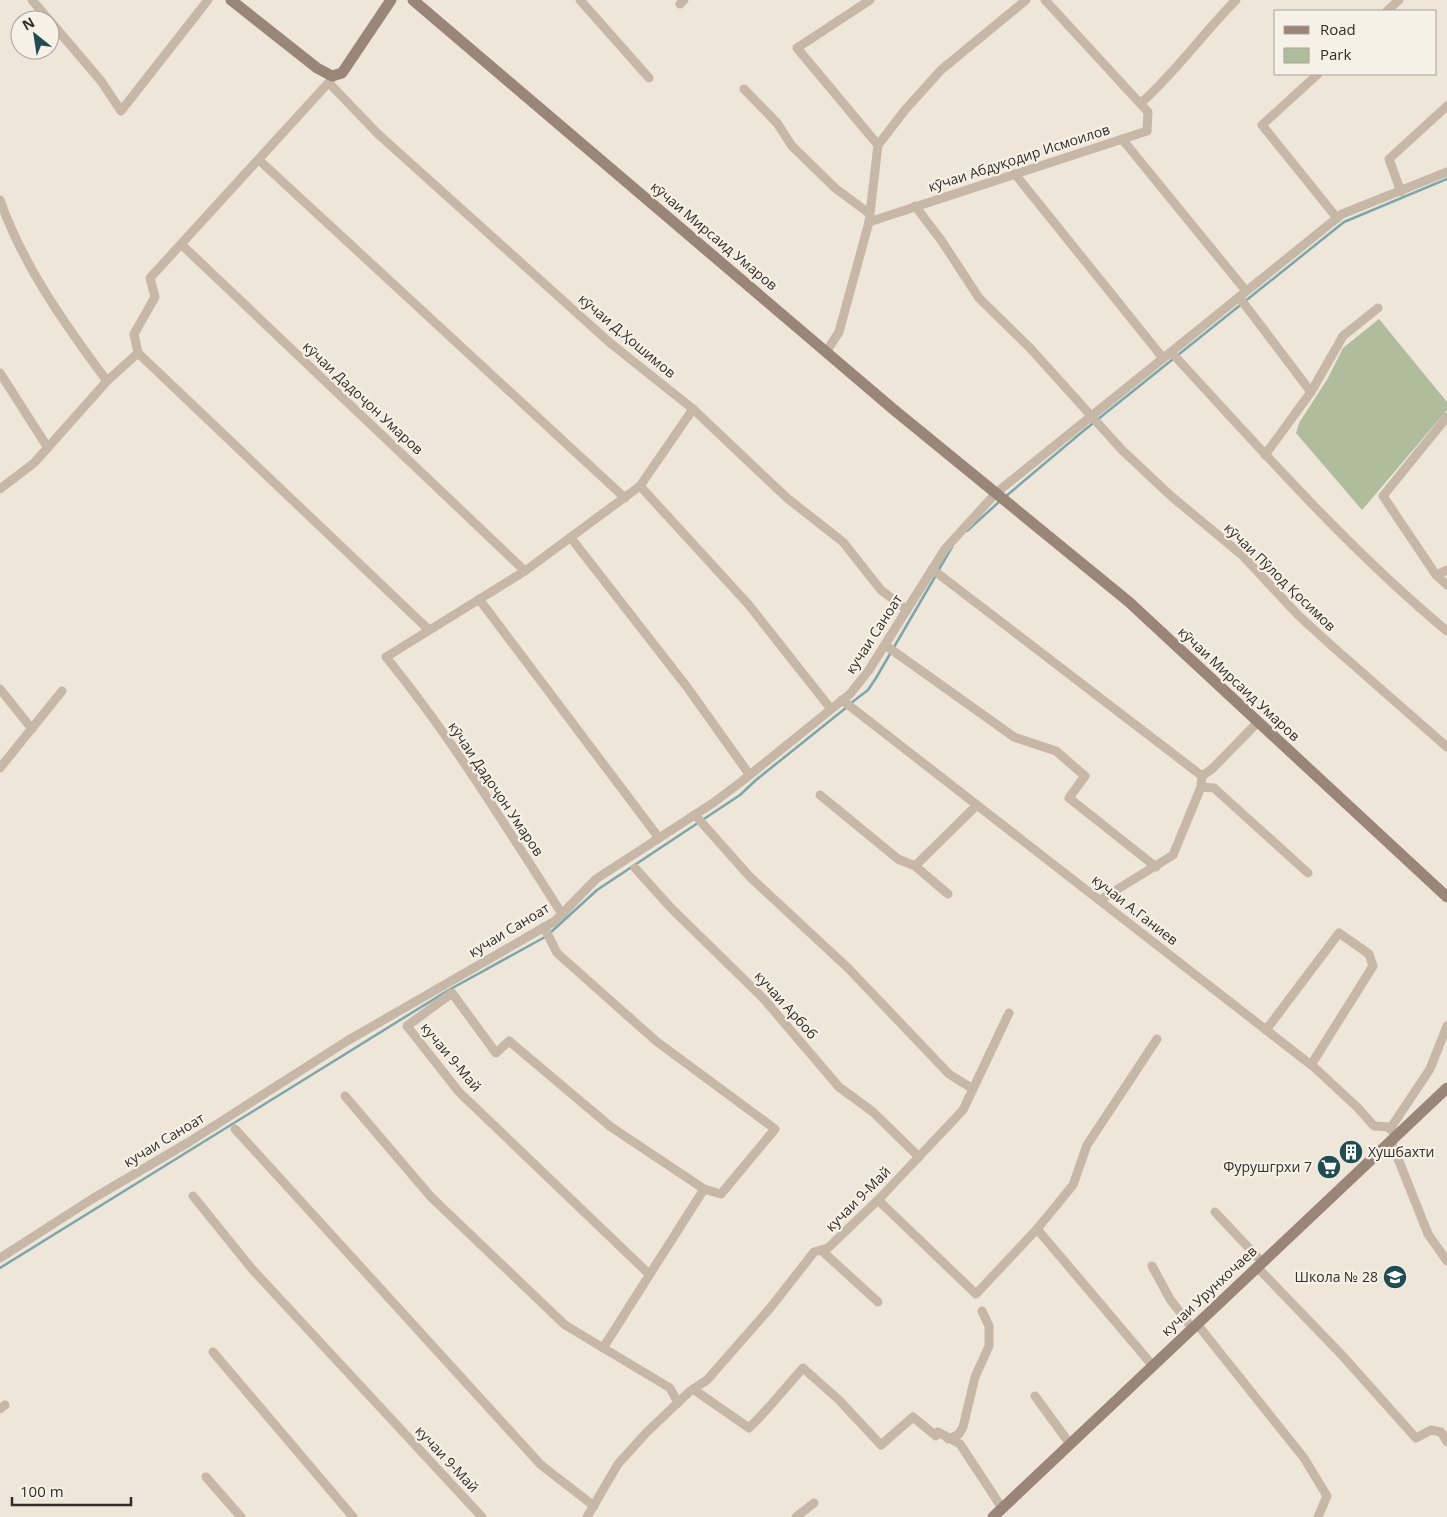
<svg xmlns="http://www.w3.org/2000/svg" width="1447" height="1517" viewBox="0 0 1447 1517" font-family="'Open Sans',sans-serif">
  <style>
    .green { fill: #b0bd9c }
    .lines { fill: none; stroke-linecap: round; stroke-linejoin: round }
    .stream { stroke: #7ca6aa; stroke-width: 2.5 }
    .street { stroke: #c6b7a7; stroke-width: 9 }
    .secondary { stroke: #9a8679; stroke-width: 11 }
    .labels { text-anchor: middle; stroke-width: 4.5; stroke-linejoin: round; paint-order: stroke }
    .street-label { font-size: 14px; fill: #332c27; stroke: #f7f0e6 }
    .poi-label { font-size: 14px; fill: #332c27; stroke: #f7f0e6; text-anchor: end }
  </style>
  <rect width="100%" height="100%" fill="#efe6da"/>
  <polygon class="green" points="1379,319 1447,402 1447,410 1362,510 1296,433 1299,423 1328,378 1343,348"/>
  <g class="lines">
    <g class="stream">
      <polyline points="1005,497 1082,432 1344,222 1447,179"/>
      <polyline points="967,531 1000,501"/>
      <polyline points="938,571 952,547"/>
      <polyline points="851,703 868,690 876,678 936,575"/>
      <polyline points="550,933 597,890 740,795 756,780 847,707"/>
      <polyline points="0,1268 447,991 545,937"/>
    </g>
    <g class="street">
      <polyline points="32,0 49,20"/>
      <polyline points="580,0 649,78"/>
      <polyline points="680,4 684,0"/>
      <polyline points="1387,11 1399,0"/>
      <polyline points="50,21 101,81 121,111 208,0"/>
      <polyline points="1318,74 1262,125 1337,218"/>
      <polyline points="329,83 378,134 609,342 693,409 787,498 843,542 881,590 907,610"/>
      <polyline points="744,89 777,123 792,146 835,188 870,214"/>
      <path d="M1141,103C1176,72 1203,33 1236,0"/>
      <polyline points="1122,139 1246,291"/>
      <polyline points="878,145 905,110 941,70 1026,0"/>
      <polyline points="259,160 625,498"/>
      <polyline points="1015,174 1163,358"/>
      <polyline points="1401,192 1389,159 1447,106"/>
      <path d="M0,200C23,266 66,326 107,381"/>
      <polyline points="915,206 941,240 979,298 1030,348 1122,450 1171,496 1242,555 1298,615 1332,646 1447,747"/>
      <polyline points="869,222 1147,131 1148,112 1045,0"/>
      <polyline points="182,245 525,571"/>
      <polyline points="1239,297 1311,392"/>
      <polyline points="826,352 839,332 869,222 878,145 797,48 870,0"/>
      <path d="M1171,352C1260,448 1346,547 1447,631"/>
      <polyline points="138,353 429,630"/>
      <polyline points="138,353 134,334 155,297 150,278 331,80"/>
      <polyline points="0,373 48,448"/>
      <polyline points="1447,417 1383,496 1436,575 1447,585"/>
      <polyline points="1265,455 1311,392 1343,336 1378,308"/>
      <polyline points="640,486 748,604 831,709"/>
      <polyline points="0,489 34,463 107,381 138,353"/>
      <polyline points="571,538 687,687 749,774"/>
      <polyline points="932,569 1202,776 1201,787 1173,855 1100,900"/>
      <polyline points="1436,575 1447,570"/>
      <polyline points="479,599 659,838"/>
      <polyline points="885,645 1014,737 1056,751 1085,776 1069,798 1156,867"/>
      <polyline points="0,689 32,729"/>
      <polyline points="842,700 1315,1068 1358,1108 1374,1126 1388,1127 1397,1135"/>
      <polyline points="0,768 62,691"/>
      <polyline points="1202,776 1212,769 1258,722"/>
      <polyline points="1201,787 1214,788 1308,873"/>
      <polyline points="820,795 898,859 915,866"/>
      <polyline points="695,815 750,877 848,968 949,1074 973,1089"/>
      <polyline points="635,868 671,908 763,998 839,1087 873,1112 919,1157"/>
      <polyline points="948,894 915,866 977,805"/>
      <path d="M562,914C506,827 452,738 386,657L525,571L640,486L693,409"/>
      <polyline points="544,927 557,953 656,1041 775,1129 721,1194 704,1189 611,1127 509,1041 496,1053 452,993 407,1026 459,1092 649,1274"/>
      <polyline points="1266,1030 1339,933 1369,954 1373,966 1311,1065"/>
      <polyline points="345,1096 431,1197 565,1325 670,1388 678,1403"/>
      <polyline points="235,1129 541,1465 594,1506"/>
      <polyline points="1390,1129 1430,1069 1447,1026"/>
      <polyline points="1391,1141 1428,1234 1447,1261"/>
      <polyline points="193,1196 252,1269 482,1517"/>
      <polyline points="878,1200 976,1294 1037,1229 1073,1185 1087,1145 1157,1039"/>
      <polyline points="1215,1212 1262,1262"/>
      <polyline points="1037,1229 1153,1366"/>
      <polyline points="821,1250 878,1302"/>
      <polyline points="0,1258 92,1199 189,1142 347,1041 555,921 596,879 713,803 741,782 850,694 869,670 945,549 996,493 1342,214 1447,172"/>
      <polyline points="1152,1266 1170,1299 1192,1328"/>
      <polyline points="1257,1267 1340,1353 1416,1438 1431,1430 1441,1432 1447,1442"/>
      <polyline points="1197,1324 1304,1458 1327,1496 1318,1517"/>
      <polyline points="603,1348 704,1189"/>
      <polyline points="213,1352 353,1517"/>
      <path d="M693,1389L749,1428C769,1409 784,1389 803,1368L839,1400L881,1445L913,1417L936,1436L938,1432L960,1444L1002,1508"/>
      <polyline points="1035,1396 1070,1444"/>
      <polyline points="0,1409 5,1405"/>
      <polyline points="948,1439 959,1434 963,1427 975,1377 989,1346 989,1326 982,1311"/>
      <polyline points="206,1477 241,1517"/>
      <polyline points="587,1517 618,1464 647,1432 689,1392 707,1380 771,1307 814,1252 828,1248 880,1198 963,1110 1009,1013"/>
      <polyline points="796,1517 814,1503"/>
    </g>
    <g class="secondary">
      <polyline points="231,0 317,68 332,76 342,73 391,0"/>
      <polyline points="413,0 893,409 1129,602 1447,897"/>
      <polyline points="993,1517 1447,1088"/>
    </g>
  </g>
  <defs>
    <g id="building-disc" transform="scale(1.25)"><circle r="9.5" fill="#204c52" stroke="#f7f0e6"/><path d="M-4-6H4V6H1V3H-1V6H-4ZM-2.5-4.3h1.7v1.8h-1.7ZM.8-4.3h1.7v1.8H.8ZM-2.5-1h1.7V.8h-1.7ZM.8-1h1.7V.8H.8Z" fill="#fff"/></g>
    <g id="supermarket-disc" transform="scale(1.25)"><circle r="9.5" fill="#204c52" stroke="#f7f0e6"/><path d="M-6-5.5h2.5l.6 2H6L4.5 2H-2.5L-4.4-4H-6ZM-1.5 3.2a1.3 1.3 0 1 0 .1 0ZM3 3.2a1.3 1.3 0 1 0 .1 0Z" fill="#fff"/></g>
    <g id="school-disc" transform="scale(1.25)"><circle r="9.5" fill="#204c52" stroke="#f7f0e6"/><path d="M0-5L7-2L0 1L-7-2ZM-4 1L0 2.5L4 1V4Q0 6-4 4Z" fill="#fff"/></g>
  </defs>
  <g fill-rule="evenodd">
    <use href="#building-disc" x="1351" y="1152"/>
    <use href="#supermarket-disc" x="1329" y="1167"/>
    <use href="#school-disc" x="1395" y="1277"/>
  </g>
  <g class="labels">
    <g class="street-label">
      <text transform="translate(1019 158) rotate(-18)" y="5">кӯчаи Абдуқодир Исмоилов</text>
      <text transform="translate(714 236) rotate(40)" y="5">кӯчаи Мирсаид Умаров</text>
      <text transform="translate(627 336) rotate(40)" y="5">кӯчаи Д.Ҳошимов</text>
      <text transform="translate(363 398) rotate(43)" y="5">кӯчаи Дадоҷон Умаров</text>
      <text transform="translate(1280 577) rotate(44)" y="5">кӯчаи Пӯлод Қосимов</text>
      <text transform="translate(874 634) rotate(-57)" y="5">кучаи Саноат</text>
      <text transform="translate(1239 684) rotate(43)" y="5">кӯчаи Мирсаид Умаров</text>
      <text transform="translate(496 789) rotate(56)" y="5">кӯчаи Дадоҷон Умаров</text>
      <text transform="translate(1135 910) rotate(38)" y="5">кучаи А.Ганиев</text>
      <text transform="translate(509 930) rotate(-31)" y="5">кучаи Саноат</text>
      <text transform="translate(786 1005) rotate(48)" y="5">кучаи Арбоб</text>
      <text transform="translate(451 1057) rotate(50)" y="5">кучаи 9-Май</text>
      <text transform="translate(164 1140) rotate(-31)" y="5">кучаи Саноат</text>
      <text transform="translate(858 1199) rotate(-45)" y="5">кучаи 9-Май</text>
      <text transform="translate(1209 1291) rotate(-43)" y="5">кучаи Урунхочаев</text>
      <text transform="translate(447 1459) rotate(47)" y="5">кучаи 9-Май</text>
    </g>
    <g class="poi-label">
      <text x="1368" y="1157" text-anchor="start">Хушбахти</text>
      <text x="1312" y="1172">Фурушгрхи 7</text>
      <text x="1378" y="1282">Школа № 28</text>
    </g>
  </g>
  <rect x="1274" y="10" width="162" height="65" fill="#f7f0e6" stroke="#a9a29a"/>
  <rect x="1284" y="26" width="25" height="8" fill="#9a8679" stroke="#a9a29a"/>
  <text x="1320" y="35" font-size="15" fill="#332c27">Road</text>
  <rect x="1284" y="48" width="25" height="15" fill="#b0bd9c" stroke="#a9a29a"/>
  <text x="1320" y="60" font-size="15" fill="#332c27">Park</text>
  <g transform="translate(35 35) rotate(330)"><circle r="24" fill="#f7f0e6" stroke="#a9a29a"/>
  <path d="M0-4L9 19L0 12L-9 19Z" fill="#204c52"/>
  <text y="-8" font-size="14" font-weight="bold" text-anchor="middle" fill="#332c27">N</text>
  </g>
  <path d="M12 1497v8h119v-8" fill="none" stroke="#332c27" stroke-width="2.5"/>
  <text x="20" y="1497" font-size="15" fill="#332c27" stroke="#f7f0e6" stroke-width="4" paint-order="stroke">100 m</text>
</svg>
